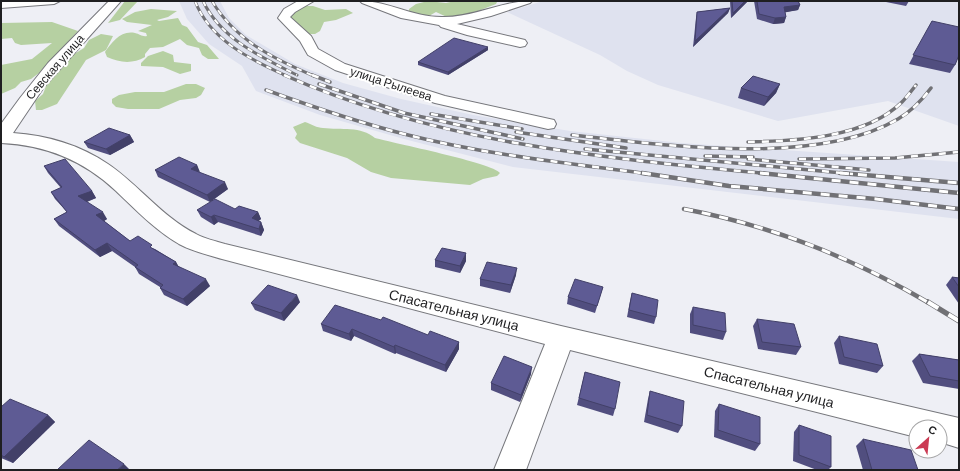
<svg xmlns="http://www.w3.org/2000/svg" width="960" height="471" viewBox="0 0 960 471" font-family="Barlow,sans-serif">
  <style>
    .built { fill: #dfe2ef }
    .green { fill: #b6d0a2 }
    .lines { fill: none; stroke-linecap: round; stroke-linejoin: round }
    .minor-casing { stroke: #76777c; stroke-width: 2 }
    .minor { fill: #fff; fill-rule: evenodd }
    .rail-far3-casing { stroke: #717175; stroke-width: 3 }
    .rail-far2-casing { stroke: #717175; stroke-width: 3.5 }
    .rail-far1-casing { stroke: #717175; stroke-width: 4.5 }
    .rail-casing { stroke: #717175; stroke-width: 5.5 }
    .rail-far3 { stroke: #fff; stroke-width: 2; stroke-dasharray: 5.5; stroke-linecap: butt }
    .rail-far2 { stroke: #fff; stroke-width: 2.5; stroke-dasharray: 7; stroke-linecap: butt }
    .rail-far1 { stroke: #fff; stroke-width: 3; stroke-dasharray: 9; stroke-linecap: butt }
    .rail { stroke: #fff; stroke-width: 4; stroke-dasharray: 12; stroke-linecap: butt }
    .wall { fill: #514e7f }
    .shaded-wall { fill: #424068 }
    .building { fill: #5e5b94; stroke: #424068 }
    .labels { text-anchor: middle; stroke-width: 4; stroke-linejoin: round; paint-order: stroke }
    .far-street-label { font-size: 12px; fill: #1f1f21; stroke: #fff }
    .street-label { font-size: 14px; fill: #1f1f21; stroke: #fff }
  </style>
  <rect width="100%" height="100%" fill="#eeeff5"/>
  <g class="built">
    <polygon points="179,1 220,1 229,18 246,35 295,64 343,83 401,99 473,115 570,131 681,143 959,162 959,219 513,167 404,139 320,115 256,91 242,66 209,44 187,19"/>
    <polygon points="543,1 959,1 959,126 888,101 778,121 658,85 627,71 600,55 507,12"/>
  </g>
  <g class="green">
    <polygon points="125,1 138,1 120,20 108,23"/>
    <polygon points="428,1 446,3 455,1 497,2 496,4 473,13 449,18 436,12 429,16 410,13 409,11 409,9 416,4"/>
    <polygon points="304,6 313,6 325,10 346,9 353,13 336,20 324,22 320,31 315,34 307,34 288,17 290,11"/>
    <path d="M151,9L177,11L168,17L157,20L159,21L178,18L182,25L187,27L198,42L207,45L219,59H208L202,55L199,48L187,45L180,39L163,47L150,48L145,54V57C133,64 120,63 107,57L105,52C112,42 121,30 135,33C140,34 142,37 147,36L146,33L138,31L152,25L127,22L122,19L135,12Z"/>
    <polygon points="52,22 78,31 39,73 31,79 21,82 15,88 1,94 1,65 32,59 52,43 21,45 15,43 12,38 1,39 1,23"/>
    <polygon points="101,34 113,36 106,50 86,60 57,104 42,110 36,110 35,101 43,94 46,86 71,56 84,48 89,40"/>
    <polygon points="163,51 173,55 174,62 191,64 191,71 180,74 163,67 141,66 141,63 148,56"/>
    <polygon points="186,84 196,84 205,88 201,95 196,98 180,100 159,109 128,109 116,107 112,103 112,99 119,95 135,92 164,92"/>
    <path d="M305,122C311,124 317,128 323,128C341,130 361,126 375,138C393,143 493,163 500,173L497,176L483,179L470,185L391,178L371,172L347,158L300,143L295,138L297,134L293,127Z"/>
  </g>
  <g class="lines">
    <g class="minor-casing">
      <g id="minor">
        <polygon points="60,1 54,4 1,8 1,2"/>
        <path d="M109,1H121L44,87L13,133C46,135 80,145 108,164C139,185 162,217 196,234C205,239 216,241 225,244L561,326L959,418V448L940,442V427H916V437L570,350L526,470H494L545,344L222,259C208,255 192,251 179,244C155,230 136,210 116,191C83,160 46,145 1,143V124L20,98L48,63Z"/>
        <polygon points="298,1 314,1 295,12 290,17 311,36 318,49 345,64 445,96 554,120 556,124 554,128 548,129 435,103 335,70 308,55 300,41 278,18 284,9"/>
        <path d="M360,1C390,1 413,18 444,17C475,17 501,1 532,1L530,3L491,16L457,24L525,40L527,43L525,46L520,47L467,35L441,27L439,25L401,18L362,3Z"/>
      </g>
    </g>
    <use href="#minor" class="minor"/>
    <g class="rail-far3-casing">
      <g id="rail-far3">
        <path d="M195,1C210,40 251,60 287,76"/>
        <path d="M203,1C221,39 261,57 297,75"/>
        <path d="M212,1C235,40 274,59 314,76"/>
      </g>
    </g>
    <g class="rail-far2-casing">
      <g id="rail-far2">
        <path d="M284,75C440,144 604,158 771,174"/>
        <polyline points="312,75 330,82"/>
        <polyline points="319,84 404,113 523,139"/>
        <path d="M266,90C313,107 360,123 408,135C487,155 568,163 649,174"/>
        <polyline points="431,114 522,129"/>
        <polyline points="516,132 626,148"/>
        <path d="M572,135C664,145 816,167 898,119C912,111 922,100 931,88"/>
        <path d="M748,142C796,141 866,138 902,102C907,97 912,90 916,85"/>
        <polyline points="585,149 853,174"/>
        <polyline points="705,156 753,157"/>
        <polyline points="748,159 869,170"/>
        <polyline points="799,159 895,158 959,152"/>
      </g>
    </g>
    <g class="rail-far1-casing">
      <g id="rail-far1">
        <polyline points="642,173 729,186 876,199 959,209"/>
        <polyline points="760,173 959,193"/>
        <polyline points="840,173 959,183"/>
        <path d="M684,209C773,226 851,257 929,303"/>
      </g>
    </g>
    <g class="rail-casing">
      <polyline id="rail" points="928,302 959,321"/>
    </g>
    <use href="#rail-far3" class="rail-far3"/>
    <use href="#rail-far2" class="rail-far2"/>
    <use href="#rail-far1" class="rail-far1"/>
    <use href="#rail" class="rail"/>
  </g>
  <g class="wall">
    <polygon points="730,1 748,1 731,18"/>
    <polygon points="754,1 802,1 799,2 800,5 798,10 785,12 786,17 784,23 773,24 757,19"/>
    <polygon points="881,1 909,1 906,6"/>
    <polygon points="730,8 728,13 693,47 696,18 697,12"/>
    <polygon points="932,21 955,65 950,73 909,64"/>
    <polygon points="488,47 488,50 448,75 418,65 418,62"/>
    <polygon points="780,84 776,93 764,106 738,98 741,88"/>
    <polygon points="130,135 134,142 110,155 88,148 84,142"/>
    <polygon points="197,165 199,172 228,189 210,202 158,177 155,170"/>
    <polygon points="44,166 92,191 96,198 87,202 107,219 104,221 130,241 155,249 176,262 178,266 210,286 187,306 164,295 160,288 160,287 139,274 135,267 112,251 100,257 59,226 54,219 67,212 55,199 51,192 61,188 48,173"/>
    <polygon points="235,209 258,212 261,219 258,221 261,222 264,230 261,236 218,222 214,225 201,217 197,210"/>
    <polygon points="435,260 466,261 460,273 435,267"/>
    <polygon points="516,275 510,293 480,286 480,279"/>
    <polygon points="952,277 959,278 959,304 946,285"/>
    <polygon points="603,287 595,313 567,304 568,297"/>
    <polygon points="632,293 656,317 654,324 627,317 630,301"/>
    <polygon points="300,302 284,321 255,310 251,303"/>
    <polygon points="693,307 726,332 723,340 690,333 690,314"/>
    <polygon points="757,319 801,347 796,355 758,349 753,326"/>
    <polygon points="321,324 428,335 459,342 459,349 446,372 396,353 395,354 354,336 351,341 323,331"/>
    <polygon points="839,336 883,366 877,373 839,364 834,343"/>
    <polygon points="919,354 959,360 959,389 923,383 912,361"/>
    <polygon points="585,372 615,409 613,416 577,405"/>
    <polygon points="531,374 520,402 491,390 491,383"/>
    <polygon points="650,391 682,426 678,433 644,422 648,399"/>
    <polygon points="719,404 760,444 755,451 714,437 715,411"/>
    <polygon points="1,407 48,415 55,422 13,463 1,458"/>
    <polygon points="799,425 831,467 828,470 817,470 793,461 794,432"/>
    <polygon points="863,439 918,470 863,470 856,446"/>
  </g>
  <g class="shaded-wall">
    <polygon points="745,1 748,1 731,18 733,13"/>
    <polygon points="800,5 798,10 782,13 784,7"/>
    <polygon points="730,8 728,13 693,47 695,41"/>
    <polygon points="786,17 784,23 773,24 775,18"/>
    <polygon points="488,47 488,50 448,75 448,72"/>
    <polygon points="780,84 776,93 764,106 768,97"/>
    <polygon points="130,135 134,142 110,155 106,149"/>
    <polygon points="197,165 200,172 191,169"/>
    <polygon points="225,182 228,189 210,202 207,195"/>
    <polygon points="92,191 96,198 83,203 78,196"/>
    <polygon points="103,212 107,219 101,223 96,215"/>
    <polygon points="258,212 261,219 254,225 252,218"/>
    <polygon points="214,215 218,222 214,225 211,217"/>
    <polygon points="261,222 264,230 261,236 259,229"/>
    <polygon points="107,243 112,251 100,257 95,250"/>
    <polygon points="466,253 466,261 460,273 460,266"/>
    <polygon points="176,262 180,269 173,264"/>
    <polygon points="517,268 516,275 510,293 511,285"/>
    <polygon points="206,279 210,286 187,306 183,299"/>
    <polygon points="297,295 300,302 284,321 281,313"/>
    <polygon points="352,329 354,336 351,341 349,334"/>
    <polygon points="459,342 459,349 446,372 445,365"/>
    <polygon points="395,345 396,353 395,354 394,347"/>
    <polygon points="532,367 531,374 520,402 521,395"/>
    <polygon points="48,415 55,422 13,463 4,457"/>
    <polygon points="124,464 130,470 117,470"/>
  </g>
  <g class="building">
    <polygon points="732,1 745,1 733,13"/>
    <polygon points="757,1 798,1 800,5 784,7 786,17 775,18 759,14"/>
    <polygon points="730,8 695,41 697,12"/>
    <polygon points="932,21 959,27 959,55 955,65 913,55"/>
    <polygon points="454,38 488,47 448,72 418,62"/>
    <polygon points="753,76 780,84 768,97 741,88"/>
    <polygon points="109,128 130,135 106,149 84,142"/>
    <polygon points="179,157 197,165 191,169 225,182 207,195 155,170"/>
    <polygon points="65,159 92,191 78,196 103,212 96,215 130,241 138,236 152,245 150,247 176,262 173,264 206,279 183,299 160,288 163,285 135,267 138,265 107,243 95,250 54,219 67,212 51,192 62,187 44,166"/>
    <polygon points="215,199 235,209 239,206 258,212 252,218 261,222 259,229 214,215 211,217 197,210"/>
    <polygon points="442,248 466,253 460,266 435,260"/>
    <polygon points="487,262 517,268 511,285 480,279"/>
    <polygon points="952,277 959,278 959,287"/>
    <polygon points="575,279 603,287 597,306 568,297"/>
    <polygon points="268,285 297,295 281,313 251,303"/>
    <polygon points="632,293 658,300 656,317 629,310"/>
    <polygon points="335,305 381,320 383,317 428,335 430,331 459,342 445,365 395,345 394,347 352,329 349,334 321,324"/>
    <polygon points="693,307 725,313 726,332 693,325"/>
    <polygon points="757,319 794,324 801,347 762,342"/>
    <polygon points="839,336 877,344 883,366 844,357"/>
    <polygon points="919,354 959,360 959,381 930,376"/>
    <polygon points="504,356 532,367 521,395 491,383"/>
    <polygon points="585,372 620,382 615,409 579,398"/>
    <polygon points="650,391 684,401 682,426 647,415"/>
    <polygon points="10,399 48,415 4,457 1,455 1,407"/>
    <polygon points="719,404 760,417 760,444 718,430"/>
    <polygon points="799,425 831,436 831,467 799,455"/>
    <polygon points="863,439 911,450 918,470 872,470"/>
    <polygon points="89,440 124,464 117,470 57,470"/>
  </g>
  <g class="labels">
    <g class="far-street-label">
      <text transform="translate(55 67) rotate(-49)" y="4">Севская улица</text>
      <text transform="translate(391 84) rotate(18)" y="4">улица Рылеева</text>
    </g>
    <g class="street-label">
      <text transform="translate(454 310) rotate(14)" y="5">Спасательная улица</text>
      <text transform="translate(769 387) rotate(14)" y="5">Спасательная улица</text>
    </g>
  </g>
  <rect width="960" height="471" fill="none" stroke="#1f1f21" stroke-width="4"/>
  <g transform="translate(928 439) rotate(27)"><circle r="19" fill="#ffffff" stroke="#a5a5a6"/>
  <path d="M0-3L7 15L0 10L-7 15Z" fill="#cb3b54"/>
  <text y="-6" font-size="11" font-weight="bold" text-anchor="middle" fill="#1f1f21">С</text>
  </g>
</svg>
